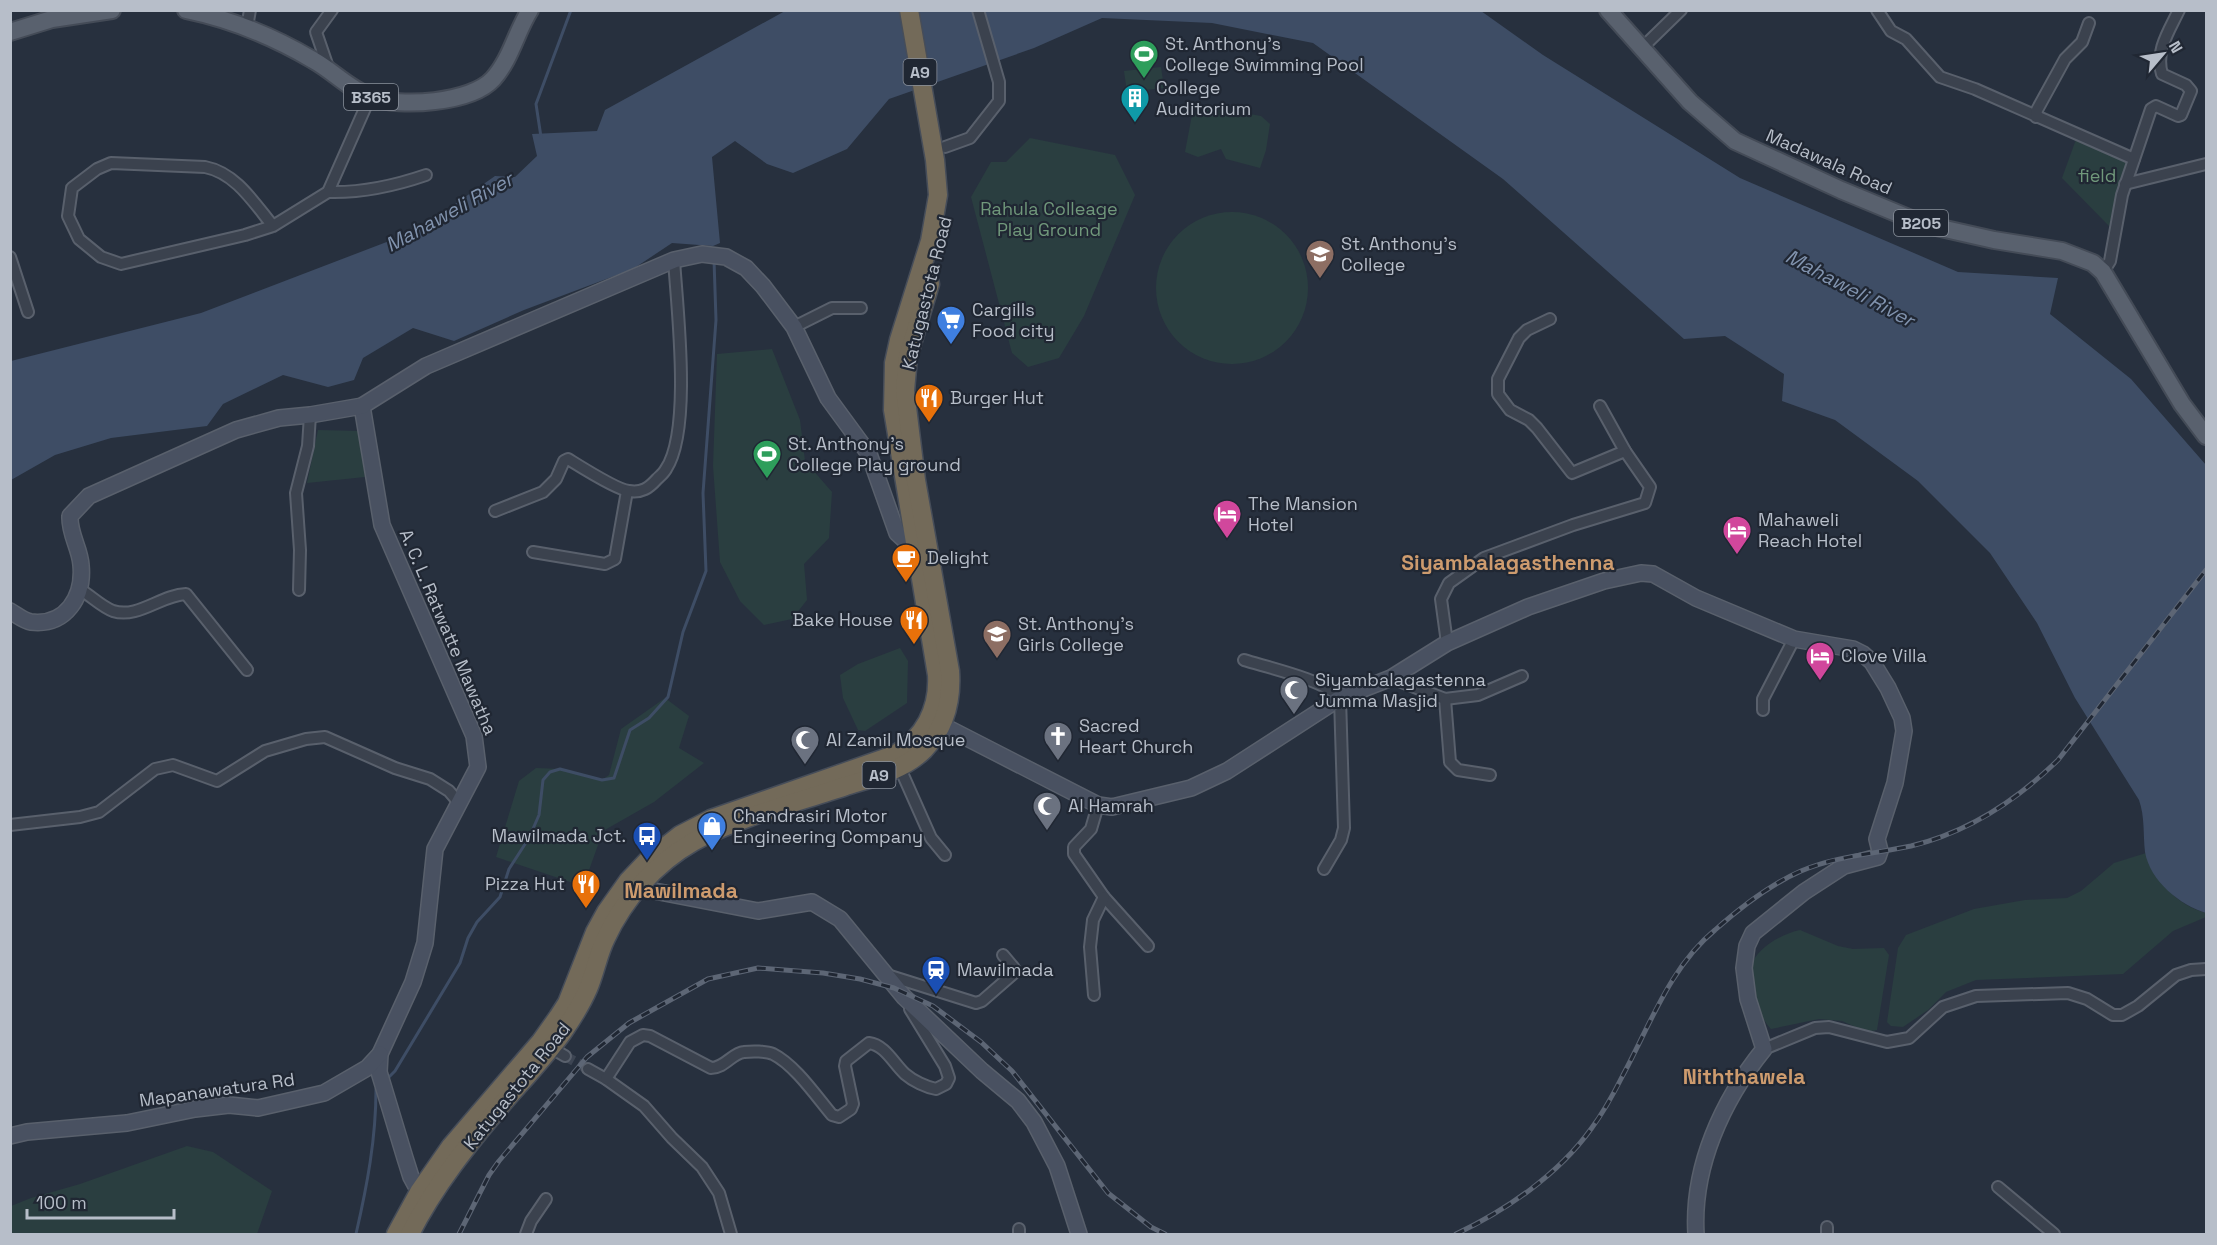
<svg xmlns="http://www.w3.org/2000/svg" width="2217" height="1245" viewBox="0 0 2217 1245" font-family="'Space Grotesk',sans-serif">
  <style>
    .green { fill: #2a3e40 }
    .water { fill: #3e4d65 }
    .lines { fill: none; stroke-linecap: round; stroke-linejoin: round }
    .stream { stroke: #3e4d65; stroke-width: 3 }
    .street-tunnel { stroke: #3d4553; stroke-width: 10; stroke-dasharray: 10 5; stroke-linecap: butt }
    .street-casing { stroke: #59606c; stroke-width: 14 }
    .secondary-casing { stroke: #59606c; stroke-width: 18 }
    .primary-casing { stroke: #444b57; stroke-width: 20 }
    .highway-casing { stroke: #464d59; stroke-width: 21 }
    .street { stroke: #3b424e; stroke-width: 10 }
    .secondary { stroke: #495161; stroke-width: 15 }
    .primary { stroke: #59616e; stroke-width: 16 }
    .highway { stroke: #736a59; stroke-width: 18 }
    .rail-casing { stroke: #5d6675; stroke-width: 5 }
    .rail { stroke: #202733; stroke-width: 3; stroke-dasharray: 9; stroke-linecap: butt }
    .labels { text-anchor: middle; stroke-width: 4.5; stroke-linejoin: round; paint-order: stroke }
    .shield { fill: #202733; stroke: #8a919c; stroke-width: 1.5 }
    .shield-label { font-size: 16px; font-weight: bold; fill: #b7bec9 }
    .poi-label { font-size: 18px; fill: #b7bec9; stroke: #202733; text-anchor: start }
    .street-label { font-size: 18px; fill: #b7bec9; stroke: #202733 }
    .park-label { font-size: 18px; fill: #70987b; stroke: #202733 }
    .water-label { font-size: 20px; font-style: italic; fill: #8193ae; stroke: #202733 }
    .quarter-label { font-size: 21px; font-weight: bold; fill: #cd9b6e; stroke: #202733 }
  </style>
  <rect width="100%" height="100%" fill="#27303e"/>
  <g class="green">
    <polygon points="1161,67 1164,88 1127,92 1124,71"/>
    <polygon points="1194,104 1261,116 1270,124 1266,150 1260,168 1226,159 1221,149 1198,157 1185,152"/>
    <polygon points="2078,134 2130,163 2109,226 2062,178"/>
    <polygon points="1030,138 1115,155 1135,195 1084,316 1059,358 1028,367 1012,353 971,197 991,162 1006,162"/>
    <circle cx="1232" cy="288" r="76"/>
    <polygon points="772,349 800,420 805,461 832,492 829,538 804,564 807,600 792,619 764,625 740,601 720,562 713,466 717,354"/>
    <polygon points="318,430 359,431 365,477 307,483"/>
    <polygon points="900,648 908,661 907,703 865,731 858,730 843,698 840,675 858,664"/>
    <polygon points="665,698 689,716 679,748 704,763 654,802 603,831 588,873 576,884 496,857 519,781 536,768 560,769 602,780 609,775 621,729"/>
    <path d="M2146,853C2155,881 2177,905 2206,913V917L2173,931L2123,974L1976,980L1946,992L1928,1010L1903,1027L1891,1026L1887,1022L1898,948L1906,935L1974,909L2025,900L2067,898L2081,891L2114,863Z"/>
    <path d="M1800,930L1838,946L1853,949L1884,948L1889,955L1877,1030L1867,1032L1842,1021L1819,1019L1771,1029C1762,1020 1760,1011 1757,999C1754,989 1749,976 1751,966C1757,947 1782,934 1800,930Z"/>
    <polygon points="187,1146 213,1152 272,1191 257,1234 11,1234 11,1206 31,1198 80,1184"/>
  </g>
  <path class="water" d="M785,11H1481L1543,55L1740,178L1958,272L2058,278L2050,314L2131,379L2206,465V913C2180,905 2150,881 2145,852C2143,834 2145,817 2139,800L2075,698L2037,623L1990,553L1918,481L1835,420L1782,401L1784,374L1725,336L1684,339L1503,179L1313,43L1212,23L1102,18L1034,48L889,99L847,149L793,173L767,164L735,141L712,157L720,243L713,246L672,243L633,269L524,310L454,341L413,328L363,358L354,380L328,387L283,375L223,404L207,426L111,438L55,455L11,480V361L201,313L418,230L495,176L515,177L537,156L532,134L597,131L605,110Z"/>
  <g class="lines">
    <g class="stream">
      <polyline points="541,137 536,104 571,10"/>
      <polyline points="386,1080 395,1071 460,963 468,938 477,922 500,897 509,869 529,838 539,815 543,780 550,772 560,769 602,780 614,778 630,730 649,718 668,697 683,632 706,571 703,493 716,320 714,260"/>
      <path d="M356,1234C367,1186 376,1139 376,1089L378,1086"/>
    </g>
    <polyline class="street-tunnel" points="565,1056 588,1069"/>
    <g class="street-casing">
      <g id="street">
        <polyline points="1877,10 1891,31 1906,39 1940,77 1975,89 2134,159"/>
        <polyline points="247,27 250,10"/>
        <polyline points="1642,48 1681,10"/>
        <polyline points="329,70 316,32 332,10"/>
        <polyline points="2036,117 2037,110 2065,59 2082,42 2089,23"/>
        <polyline points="945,147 970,138 999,101 999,82 978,10"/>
        <polyline points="2125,184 2206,164"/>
        <path d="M328,192C362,193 394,186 426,175"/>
        <path d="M273,226C254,203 236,173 205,167L111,163L97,169L72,188L68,216L79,239L101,257L121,264L245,235L273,226L328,192L370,97"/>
        <polyline points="10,257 28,312"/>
        <path d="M2103,272L2110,261L2122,195L2151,109L2156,106L2178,116L2181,115L2191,91L2186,85L2162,74C2155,51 2169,31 2179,10"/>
        <polyline points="1550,319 1527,330 1519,338 1498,379 1498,394 1510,410 1529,420 1537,428 1572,473 1625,451"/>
        <polyline points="794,327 832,308 861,308"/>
        <path d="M495,511L543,492L556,479L564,461L568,459C581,467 617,490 629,491C642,493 649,488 657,479C660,476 664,473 666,469C692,430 677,308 674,260"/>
        <polyline points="533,552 605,564 615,559 627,491"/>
        <path d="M81,590C91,596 102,607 113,611C138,619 161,595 186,594L247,670"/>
        <polyline points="299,590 300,550 296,493 308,446 310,415"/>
        <polyline points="1447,643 1441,599 1449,583 1484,558 1573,525 1645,503 1650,487 1625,451 1600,406"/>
        <path d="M1244,660C1266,667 1328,681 1340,698L1344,828L1341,840L1324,869"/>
        <polyline points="1391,678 1445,699 1478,695 1522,676"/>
        <polyline points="1445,699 1450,762 1458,770 1490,775"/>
        <polyline points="1763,710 1763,699 1794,639"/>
        <polyline points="899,766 931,838 945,855"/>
        <polyline points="1098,805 1091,829 1074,847 1074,854 1104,897 1148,946"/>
        <polyline points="10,825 80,817 99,812 155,769 173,765 217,781 265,751 306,739 325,737 395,768 430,779 449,791 460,804"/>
        <polyline points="887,975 976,1003 982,1001 1013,974 1014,968 1003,955"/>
        <polyline points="1094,995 1090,947 1093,920 1104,897"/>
        <polyline points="546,1045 565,1056"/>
        <polyline points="1764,1049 1815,1028 1829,1027 1887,1042 1909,1038 1943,1007 1976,996 2068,993 2087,999 2113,1015 2122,1015 2138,1006 2176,975 2191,970 2206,969"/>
        <polyline points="588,1069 606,1079 644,1106 672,1138 702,1167 719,1193 731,1234"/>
        <path d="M606,1079L630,1042L643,1035L650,1036L711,1068C725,1068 732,1053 744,1052C752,1051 766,1051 773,1054C795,1065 816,1096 832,1115L839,1117L851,1109L853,1104L845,1066L846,1061L869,1043C885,1045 894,1064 905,1074C913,1081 926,1087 936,1089L946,1084L949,1078L945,1066L910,1009"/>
        <polyline points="1998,1187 2054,1234"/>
        <polyline points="1827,1227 1827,1234"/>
        <polyline points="1019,1229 1019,1234"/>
        <polyline points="526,1234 531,1221 546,1199"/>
      </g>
    </g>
    <g class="secondary-casing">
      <g id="secondary">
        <polyline points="362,406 382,525 474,736 478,767 435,849 425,943 413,982 380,1054 379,1072 405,1158 411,1177 423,1199"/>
        <path d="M10,611C17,615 24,621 31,622C66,626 84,597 81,565C80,548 69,534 70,516L89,496L236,430L279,418L310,415L362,406L426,366L674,260L702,254L726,257L746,268L763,286L794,327L828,398L869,454L897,533L909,544L921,552"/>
        <path d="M932,720L1098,805L1112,807L1191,788L1227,771L1340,698L1391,678L1447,643L1528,607L1604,581L1641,573L1653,574L1696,598L1794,639L1853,649L1863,654L1872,662L1888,688L1902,718L1904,731L1895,783L1877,839L1880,851L1878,857L1844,866L1804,892L1753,933L1747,946L1744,968L1748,999L1764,1049C1722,1101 1692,1167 1696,1234"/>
        <polyline points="631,883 639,888 758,911 812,902 840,919 904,997 982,1071 1018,1101 1034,1122 1057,1166 1079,1234"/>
        <polyline points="10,1136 27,1132 127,1123 195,1109 229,1105 258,1108 324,1093 367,1068 380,1054"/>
      </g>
    </g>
    <g class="primary-casing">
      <g id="primary">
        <path d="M186,10C230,19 274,37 313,60C333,71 349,89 371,97C400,108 471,103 493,79C511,59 516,32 530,10"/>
        <polyline points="1608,10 1690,102 1735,141 1841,190 1923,224 1994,240 2062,251 2093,263 2103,272 2182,404 2206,436"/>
        <polyline points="10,32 52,19 112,10"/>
      </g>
    </g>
    <g class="highway-casing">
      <g id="highway">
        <path d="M396,1234L419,1192L451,1146L541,1041L558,1017L567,1003L595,932L606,912L628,881L647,861L680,835L711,819L894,755C924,738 939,709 937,675L893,410L894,363L899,340L930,241L938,195L935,160L909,10"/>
        <path d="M410,1234C435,1185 469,1143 504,1102C524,1079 545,1057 563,1032C572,1019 581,1005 588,989C595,973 598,954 606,938C624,899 656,863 693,842C735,818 799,802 846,786C872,778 904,770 924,750C945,728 952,700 950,671L916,480L905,391L908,357L930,284"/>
      </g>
    </g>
    <use href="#street" class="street"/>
    <use href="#secondary" class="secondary"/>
    <use href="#primary" class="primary"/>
    <use href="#highway" class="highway"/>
    <g class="rail-casing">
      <g id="rail">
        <polyline points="459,1234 489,1175 499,1161 587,1057 629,1023 708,979 758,968 823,973 860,979 894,988 933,1006 981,1042 1012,1071 1108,1193 1151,1227 1165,1234"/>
        <path d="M1456,1234C1505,1211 1558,1175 1591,1129C1603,1113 1614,1093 1623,1075C1650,1025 1670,967 1715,930C1741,907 1769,885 1801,871C1836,856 1874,854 1911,846C1969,832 2016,801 2058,760L2206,570"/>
      </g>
    </g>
    <use href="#rail" class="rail"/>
  </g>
  <defs>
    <g id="stadium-pin" transform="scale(1.5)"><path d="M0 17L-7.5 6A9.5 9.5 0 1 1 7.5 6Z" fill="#2e9e5b" stroke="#202733"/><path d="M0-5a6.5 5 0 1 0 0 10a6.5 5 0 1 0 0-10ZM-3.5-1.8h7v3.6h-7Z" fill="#fff"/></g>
    <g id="building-pin" transform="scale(1.5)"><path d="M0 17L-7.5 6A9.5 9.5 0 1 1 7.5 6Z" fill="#0f9aa8" stroke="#202733"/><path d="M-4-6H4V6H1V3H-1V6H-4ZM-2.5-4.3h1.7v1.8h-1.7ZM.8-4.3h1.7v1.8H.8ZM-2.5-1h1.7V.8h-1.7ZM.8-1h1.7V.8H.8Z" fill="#fff"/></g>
    <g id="school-pin" transform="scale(1.5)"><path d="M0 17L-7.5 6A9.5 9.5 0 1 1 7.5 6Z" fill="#8d6e63" stroke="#202733"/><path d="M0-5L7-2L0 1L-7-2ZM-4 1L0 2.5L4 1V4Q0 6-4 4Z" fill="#fff"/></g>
    <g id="supermarket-pin" transform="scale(1.5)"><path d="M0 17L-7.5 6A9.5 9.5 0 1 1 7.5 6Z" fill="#3f7fe0" stroke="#202733"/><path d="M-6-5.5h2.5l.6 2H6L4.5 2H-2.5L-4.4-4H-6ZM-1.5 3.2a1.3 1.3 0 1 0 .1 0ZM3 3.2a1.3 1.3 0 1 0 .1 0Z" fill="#fff"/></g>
    <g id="restaurant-pin" transform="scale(1.5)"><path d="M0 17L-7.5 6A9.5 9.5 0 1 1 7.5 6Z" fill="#e8710a" stroke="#202733"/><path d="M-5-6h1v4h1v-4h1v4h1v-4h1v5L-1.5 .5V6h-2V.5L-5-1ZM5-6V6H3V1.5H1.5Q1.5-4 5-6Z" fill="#fff"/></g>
    <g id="hotel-pin" transform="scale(1.5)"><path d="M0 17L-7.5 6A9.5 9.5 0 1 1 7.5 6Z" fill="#d1479c" stroke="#202733"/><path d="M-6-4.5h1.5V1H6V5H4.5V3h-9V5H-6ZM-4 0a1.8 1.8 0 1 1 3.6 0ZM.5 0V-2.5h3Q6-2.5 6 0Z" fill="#fff"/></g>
    <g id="cafe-pin" transform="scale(1.5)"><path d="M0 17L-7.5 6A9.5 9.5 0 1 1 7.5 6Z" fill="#e8710a" stroke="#202733"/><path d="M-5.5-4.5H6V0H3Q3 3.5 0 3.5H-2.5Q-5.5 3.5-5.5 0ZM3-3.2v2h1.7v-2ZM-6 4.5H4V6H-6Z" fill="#fff"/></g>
    <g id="mosque-pin" transform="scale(1.5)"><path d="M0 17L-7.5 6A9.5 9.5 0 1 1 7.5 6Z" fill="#6b7280" stroke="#202733"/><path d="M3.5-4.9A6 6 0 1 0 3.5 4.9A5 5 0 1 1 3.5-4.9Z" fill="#fff"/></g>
    <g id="church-pin" transform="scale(1.5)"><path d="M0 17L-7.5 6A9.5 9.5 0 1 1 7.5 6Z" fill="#6b7280" stroke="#202733"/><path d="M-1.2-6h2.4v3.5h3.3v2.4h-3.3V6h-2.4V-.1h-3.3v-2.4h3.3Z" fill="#fff"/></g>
    <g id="shop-pin" transform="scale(1.5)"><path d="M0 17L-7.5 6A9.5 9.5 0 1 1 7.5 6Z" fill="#3f7fe0" stroke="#202733"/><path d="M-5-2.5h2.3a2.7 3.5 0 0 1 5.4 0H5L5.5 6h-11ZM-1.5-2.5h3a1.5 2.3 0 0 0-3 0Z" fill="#fff"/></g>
    <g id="bus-pin" transform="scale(1.5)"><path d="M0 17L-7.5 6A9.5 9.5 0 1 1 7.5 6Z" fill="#1a4fb4" stroke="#202733"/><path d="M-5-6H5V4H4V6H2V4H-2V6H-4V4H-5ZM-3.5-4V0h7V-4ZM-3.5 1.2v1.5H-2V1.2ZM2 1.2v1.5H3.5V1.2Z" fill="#fff"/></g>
    <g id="station-pin" transform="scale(1.5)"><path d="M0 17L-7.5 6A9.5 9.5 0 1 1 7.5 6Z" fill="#1a4fb4" stroke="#202733"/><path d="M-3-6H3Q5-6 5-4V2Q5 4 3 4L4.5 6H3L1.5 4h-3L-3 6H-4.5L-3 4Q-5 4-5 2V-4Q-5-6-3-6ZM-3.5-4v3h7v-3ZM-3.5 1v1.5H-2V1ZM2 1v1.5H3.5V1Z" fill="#fff"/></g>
  </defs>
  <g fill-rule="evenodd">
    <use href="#stadium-pin" x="1144" y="54"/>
    <use href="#building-pin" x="1135" y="98"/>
    <use href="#school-pin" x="1320" y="254"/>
    <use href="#supermarket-pin" x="951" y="320"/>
    <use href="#restaurant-pin" x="929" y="398"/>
    <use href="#stadium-pin" x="767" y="454"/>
    <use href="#hotel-pin" x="1227" y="514"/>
    <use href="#hotel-pin" x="1737" y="530"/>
    <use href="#cafe-pin" x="906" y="558"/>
    <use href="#restaurant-pin" x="914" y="620"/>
    <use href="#school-pin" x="997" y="634"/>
    <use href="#hotel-pin" x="1820" y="656"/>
    <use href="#mosque-pin" x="1294" y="690"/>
    <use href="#church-pin" x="1058" y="736"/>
    <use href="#mosque-pin" x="805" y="740"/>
    <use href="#mosque-pin" x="1047" y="806"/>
    <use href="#shop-pin" x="712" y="826"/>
    <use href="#bus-pin" x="647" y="836"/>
    <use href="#restaurant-pin" x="586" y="884"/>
    <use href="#station-pin" x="936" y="970"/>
  </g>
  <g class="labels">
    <g class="shield">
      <rect x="903.5" y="59" width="33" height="26" rx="4.5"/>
      <rect x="344" y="84" width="54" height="26" rx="4.5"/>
      <rect x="1894" y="210" width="54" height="26" rx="4.5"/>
      <rect x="862.5" y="762" width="33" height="26" rx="4.5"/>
    </g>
    <g class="shield-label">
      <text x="920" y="78">A9</text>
      <text x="371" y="103">B365</text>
      <text x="1921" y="229">B205</text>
      <text x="879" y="781">A9</text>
    </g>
    <g class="poi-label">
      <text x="1165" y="50">St. Anthony's<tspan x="1165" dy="21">College Swimming Pool</tspan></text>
      <text x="1156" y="94">College<tspan x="1156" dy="21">Auditorium</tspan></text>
      <text x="1341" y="250">St. Anthony's<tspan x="1341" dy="21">College</tspan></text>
      <text x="972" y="316">Cargills<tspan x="972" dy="21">Food city</tspan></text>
      <text x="950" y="404">Burger Hut</text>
      <text x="788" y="450">St. Anthony's<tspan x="788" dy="21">College Play ground</tspan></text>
      <text x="1248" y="510">The Mansion<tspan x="1248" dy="21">Hotel</tspan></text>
      <text x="1758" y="526">Mahaweli<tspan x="1758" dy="21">Reach Hotel</tspan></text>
      <text x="927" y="564">Delight</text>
      <text x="893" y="626" text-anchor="end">Bake House</text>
      <text x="1018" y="630">St. Anthony's<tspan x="1018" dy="21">Girls College</tspan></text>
      <text x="1841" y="662">Clove Villa</text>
      <text x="1315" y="686">Siyambalagastenna<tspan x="1315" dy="21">Jumma Masjid</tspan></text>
      <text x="1079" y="732">Sacred<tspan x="1079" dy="21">Heart Church</tspan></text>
      <text x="826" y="746">Al Zamil Mosque</text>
      <text x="1068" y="812">Al Hamrah</text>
      <text x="733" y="822">Chandrasiri Motor<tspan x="733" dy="21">Engineering Company</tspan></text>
      <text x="626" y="842" text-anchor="end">Mawilmada Jct.</text>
      <text x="565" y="890" text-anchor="end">Pizza Hut</text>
      <text x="957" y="976">Mawilmada</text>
    </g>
    <g class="street-label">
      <text transform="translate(1829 162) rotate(24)" y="6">Madawala Road</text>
      <text transform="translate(927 293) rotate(-76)" y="6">Katugastota Road</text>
      <text transform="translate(448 632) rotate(67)" y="6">A. C. L. Ratwatte Mawatha</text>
      <text transform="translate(517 1086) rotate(-51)" y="6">Katugastota Road</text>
      <text transform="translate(217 1090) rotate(-8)" y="6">Mapanawatura Rd</text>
    </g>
    <g class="park-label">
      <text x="2097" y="182">field</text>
      <text x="1049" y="215">Rahula Colleage<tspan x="1049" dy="21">Play Ground</tspan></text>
    </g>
    <g class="water-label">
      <text transform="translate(449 212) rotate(-29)" y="7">Mahaweli River</text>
      <text transform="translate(1850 288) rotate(28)" y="7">Mahaweli River</text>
    </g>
    <g class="quarter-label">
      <text x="1508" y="570">Siyambalagasthenna</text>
      <text x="681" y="898">Mawilmada</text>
      <text x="1744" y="1084">Niththawela</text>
    </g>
  </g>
  <rect width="2217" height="1245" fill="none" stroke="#b7bec9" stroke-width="24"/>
  <g transform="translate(2163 54) rotate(61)" stroke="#202733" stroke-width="4.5" paint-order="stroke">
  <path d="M0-4.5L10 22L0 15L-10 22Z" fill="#b7bec9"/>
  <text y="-9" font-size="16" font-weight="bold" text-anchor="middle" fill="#b7bec9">N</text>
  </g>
  <path d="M27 1209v9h147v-9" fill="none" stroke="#b7bec9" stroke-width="3"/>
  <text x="36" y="1209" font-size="18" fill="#b7bec9" stroke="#202733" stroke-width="4.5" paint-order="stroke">100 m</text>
</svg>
